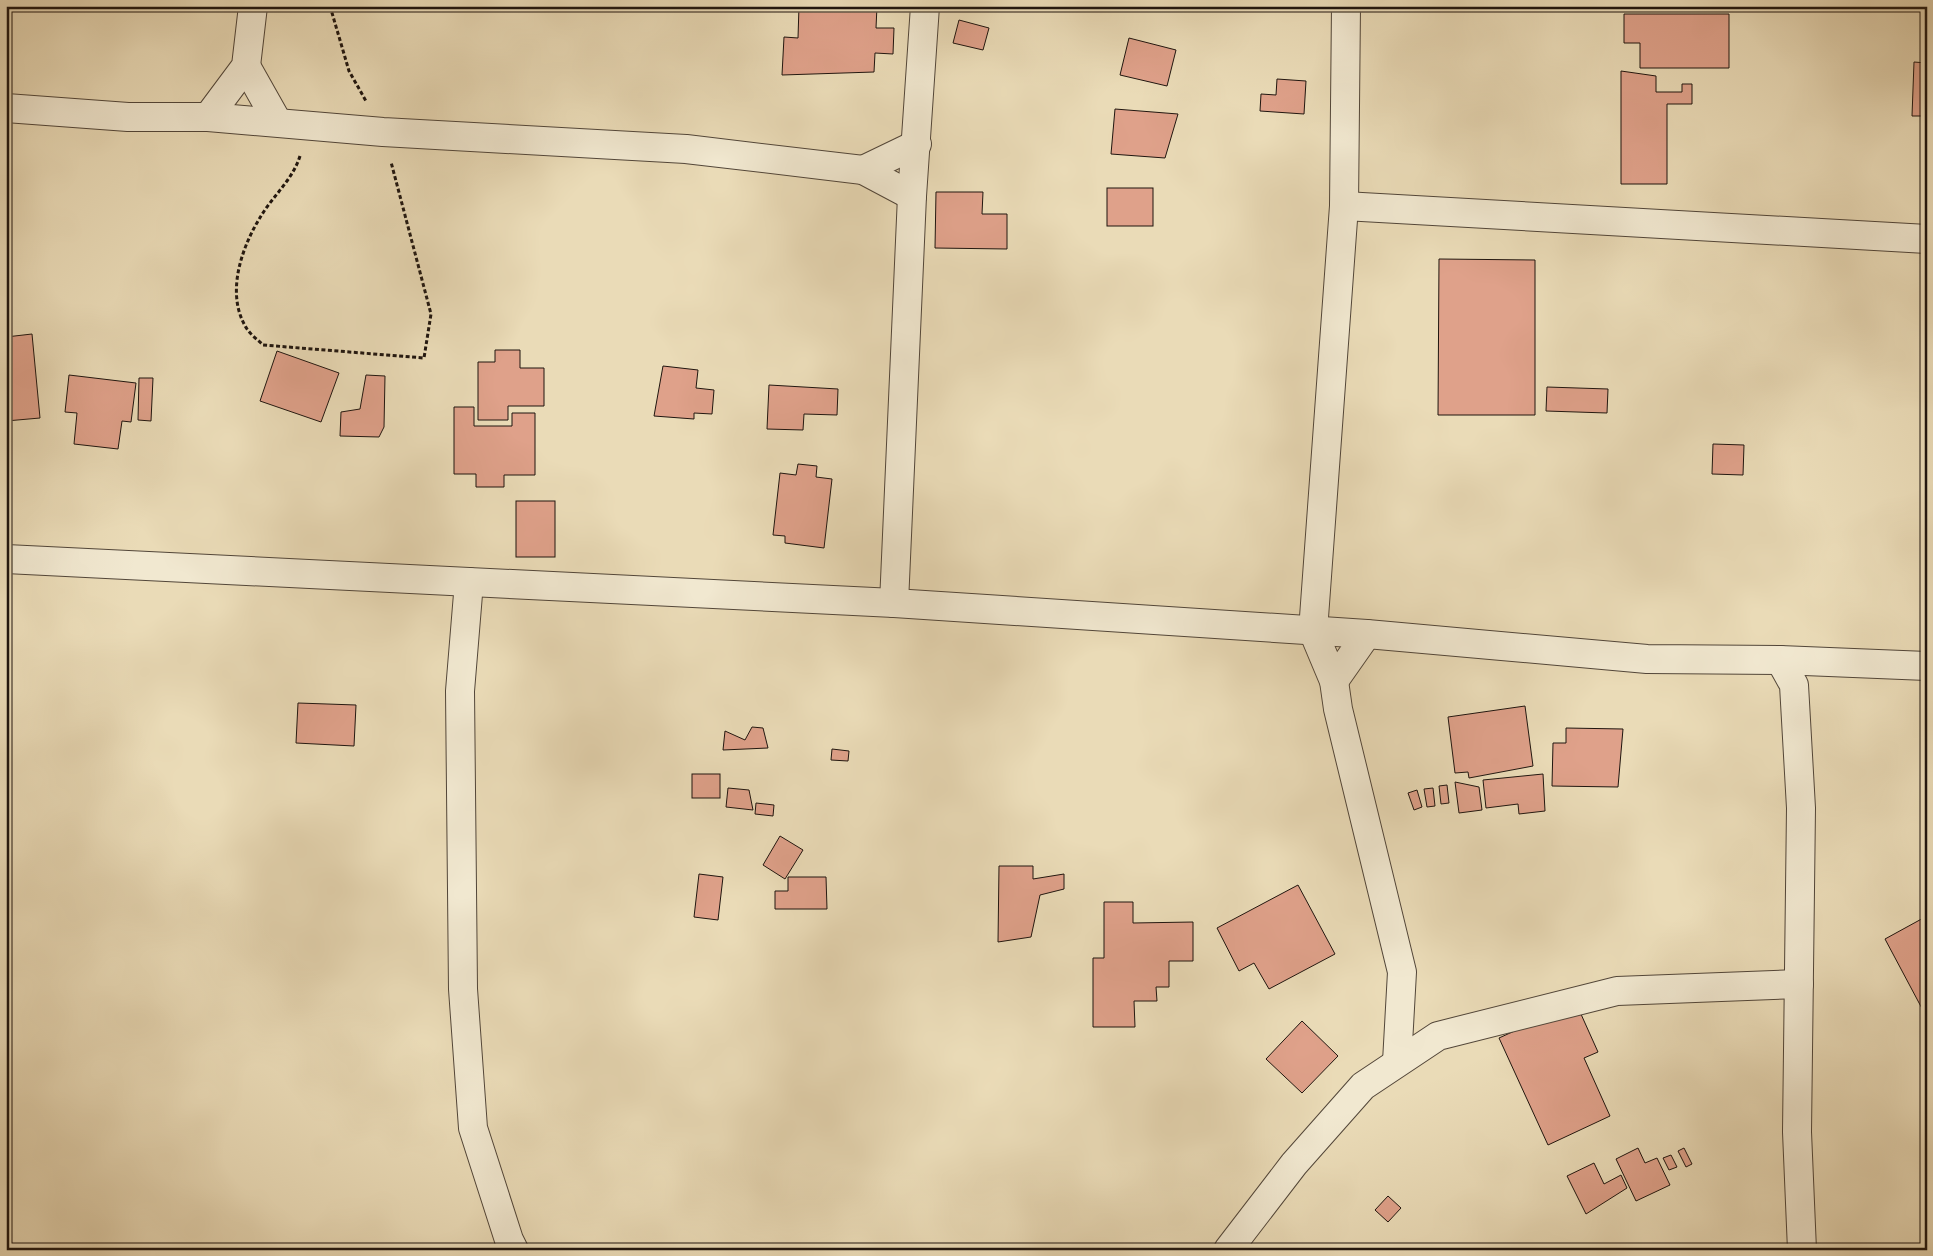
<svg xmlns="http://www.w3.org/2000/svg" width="1933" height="1256" viewBox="0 0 1933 1256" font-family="Vollkorn,serif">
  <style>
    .building { fill: #dfa18a; stroke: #1f150f }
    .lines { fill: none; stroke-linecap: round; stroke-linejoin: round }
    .street-casing { stroke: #524639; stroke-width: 30 }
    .path { stroke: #1f150f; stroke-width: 3; stroke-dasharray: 4 2.5; stroke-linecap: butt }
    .street { stroke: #f1e8d0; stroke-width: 28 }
  </style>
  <rect width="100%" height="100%" fill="#eadbb7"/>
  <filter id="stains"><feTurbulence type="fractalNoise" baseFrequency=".004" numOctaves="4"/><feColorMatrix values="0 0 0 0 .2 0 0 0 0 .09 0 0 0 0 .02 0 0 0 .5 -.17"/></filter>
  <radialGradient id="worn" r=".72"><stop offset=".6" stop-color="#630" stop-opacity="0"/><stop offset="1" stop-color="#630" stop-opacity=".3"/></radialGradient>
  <g class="building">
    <polygon points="799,6 877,6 876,28 894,28 893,54 875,53 874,72 782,75 784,37 798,38"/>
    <polygon points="1624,14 1729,14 1729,68 1640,68 1640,43 1624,43"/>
    <polygon points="959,20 989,28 983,50 953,43"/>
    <polygon points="1129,38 1176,50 1167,86 1120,75"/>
    <polygon points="1914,62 1927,63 1927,116 1912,116"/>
    <polygon points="1621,71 1656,76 1656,92 1682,92 1682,84 1692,84 1692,104 1667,104 1667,184 1621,184"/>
    <polygon points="1277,79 1306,81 1304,114 1260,111 1261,94 1276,95"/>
    <polygon points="1115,109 1178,114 1165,158 1111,154"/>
    <rect x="1107" y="188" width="46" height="38"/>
    <polygon points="936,192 983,192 982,214 1007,214 1007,249 935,248"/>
    <polygon points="1439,259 1535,260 1535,415 1438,415"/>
    <polygon points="32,334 40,418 6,421 6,337"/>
    <polygon points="495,350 520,350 520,368 544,368 544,406 508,406 508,420 478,420 478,362 495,362"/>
    <polygon points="277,351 339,373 321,422 260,401"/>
    <polygon points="663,366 698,370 696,388 714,390 712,414 694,413 694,419 654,416"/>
    <polygon points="69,375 136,383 131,422 122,421 118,449 74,444 77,413 65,412"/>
    <polygon points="366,375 385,376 384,427 379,437 340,436 341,412 360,409"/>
    <polygon points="139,378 153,378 151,421 138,420"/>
    <polygon points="769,385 838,389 837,415 804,414 803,430 767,429"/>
    <polygon points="1547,387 1608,389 1607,413 1546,411"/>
    <polygon points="454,407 474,407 474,426 512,426 512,413 535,413 535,475 504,475 504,487 476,487 476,474 454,474"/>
    <polygon points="1713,444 1744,445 1743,475 1712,474"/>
    <polygon points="798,464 817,466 816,477 832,479 824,548 785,543 785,536 773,535 780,473 796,475"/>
    <rect x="516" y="501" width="39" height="56"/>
    <polygon points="298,703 356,705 354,746 296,743"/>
    <polygon points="1525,706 1533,766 1469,778 1468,772 1455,773 1448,717"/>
    <polygon points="752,727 763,728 768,748 723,750 725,731 745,740"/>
    <polygon points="1566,728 1623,729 1618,787 1552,786 1553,743 1566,743"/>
    <polygon points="832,749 849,751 848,761 831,760"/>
    <rect x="692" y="774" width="28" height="24"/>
    <polygon points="1543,774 1545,811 1519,814 1518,804 1486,808 1483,780"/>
    <polygon points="1455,782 1479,787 1482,810 1459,813"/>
    <polygon points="1447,785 1449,803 1441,804 1439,786"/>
    <polygon points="728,788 749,790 753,810 726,807"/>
    <polygon points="1433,788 1435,806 1427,807 1424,789"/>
    <polygon points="1417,790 1422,807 1414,810 1408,793"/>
    <polygon points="756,803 774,805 773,816 755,814"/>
    <polygon points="780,836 803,850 785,879 763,865"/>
    <polygon points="999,866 1033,866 1033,879 1064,874 1064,889 1040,895 1031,937 998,942"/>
    <polygon points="699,874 723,877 718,920 694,917"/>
    <polygon points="788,877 826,877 827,909 775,909 775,891 788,891"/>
    <polygon points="1298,885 1335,954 1269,989 1254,963 1239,971 1217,928"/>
    <polygon points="1104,902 1133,902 1133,923 1193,922 1193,961 1169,961 1169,987 1156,987 1157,1001 1134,1001 1135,1027 1093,1027 1093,958 1104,958"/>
    <polygon points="1927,916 1927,1015 1926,1016 1885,939"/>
    <polygon points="1576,1003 1598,1052 1584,1058 1610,1116 1548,1145 1499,1038"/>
    <polygon points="1302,1021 1338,1056 1302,1093 1266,1059"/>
    <polygon points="1638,1148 1645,1163 1657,1158 1670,1185 1636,1201 1616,1159"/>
    <polygon points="1684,1148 1692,1164 1686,1167 1678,1151"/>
    <polygon points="1671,1155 1677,1167 1669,1170 1663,1158"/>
    <polygon points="1594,1163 1604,1184 1621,1175 1627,1188 1586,1214 1567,1176"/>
    <polygon points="1388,1196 1401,1208 1388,1222 1375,1210"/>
  </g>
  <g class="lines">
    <g class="street-casing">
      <g id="street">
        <polyline points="1346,6 1344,206 1313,631 1334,681 1338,709 1402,972 1397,1062"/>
        <polyline points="246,66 277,121"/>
        <polyline points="6,108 128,117 208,117 383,132 686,149 863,170 912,196"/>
        <polyline points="208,117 246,66 253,6"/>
        <polyline points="863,170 917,144"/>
        <polyline points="1344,206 1927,239"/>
        <polyline points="6,559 894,603 1367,634 1647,659 1780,660 1927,666"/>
        <polyline points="469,582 460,691 463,989 473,1128 509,1240 514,1250"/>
        <polyline points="894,603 912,196 925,6"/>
        <polyline points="1780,660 1794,685 1801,808 1797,1132 1802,1250"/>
        <polyline points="1334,681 1367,634"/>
        <polyline points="1228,1250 1294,1164 1363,1086 1438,1036 1617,991 1799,984"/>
      </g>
    </g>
    <g class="path">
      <polyline points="330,6 349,71 366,101"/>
      <polyline points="1900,6 1901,10"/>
      <path d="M300,156C293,179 273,196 261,216C241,248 225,295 247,329C251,335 258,340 263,345L424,358L431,314L391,162"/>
    </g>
    <use href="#street" class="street"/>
  </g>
  <rect width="1933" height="1256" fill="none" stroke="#eadbb7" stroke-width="25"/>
  <rect x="8" y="8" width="1918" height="1241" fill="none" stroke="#1f150f" stroke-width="2.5"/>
  <rect x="12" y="12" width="1908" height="1231" fill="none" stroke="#1f150f"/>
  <rect width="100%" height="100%" filter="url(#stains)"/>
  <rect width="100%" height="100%" fill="url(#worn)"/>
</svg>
